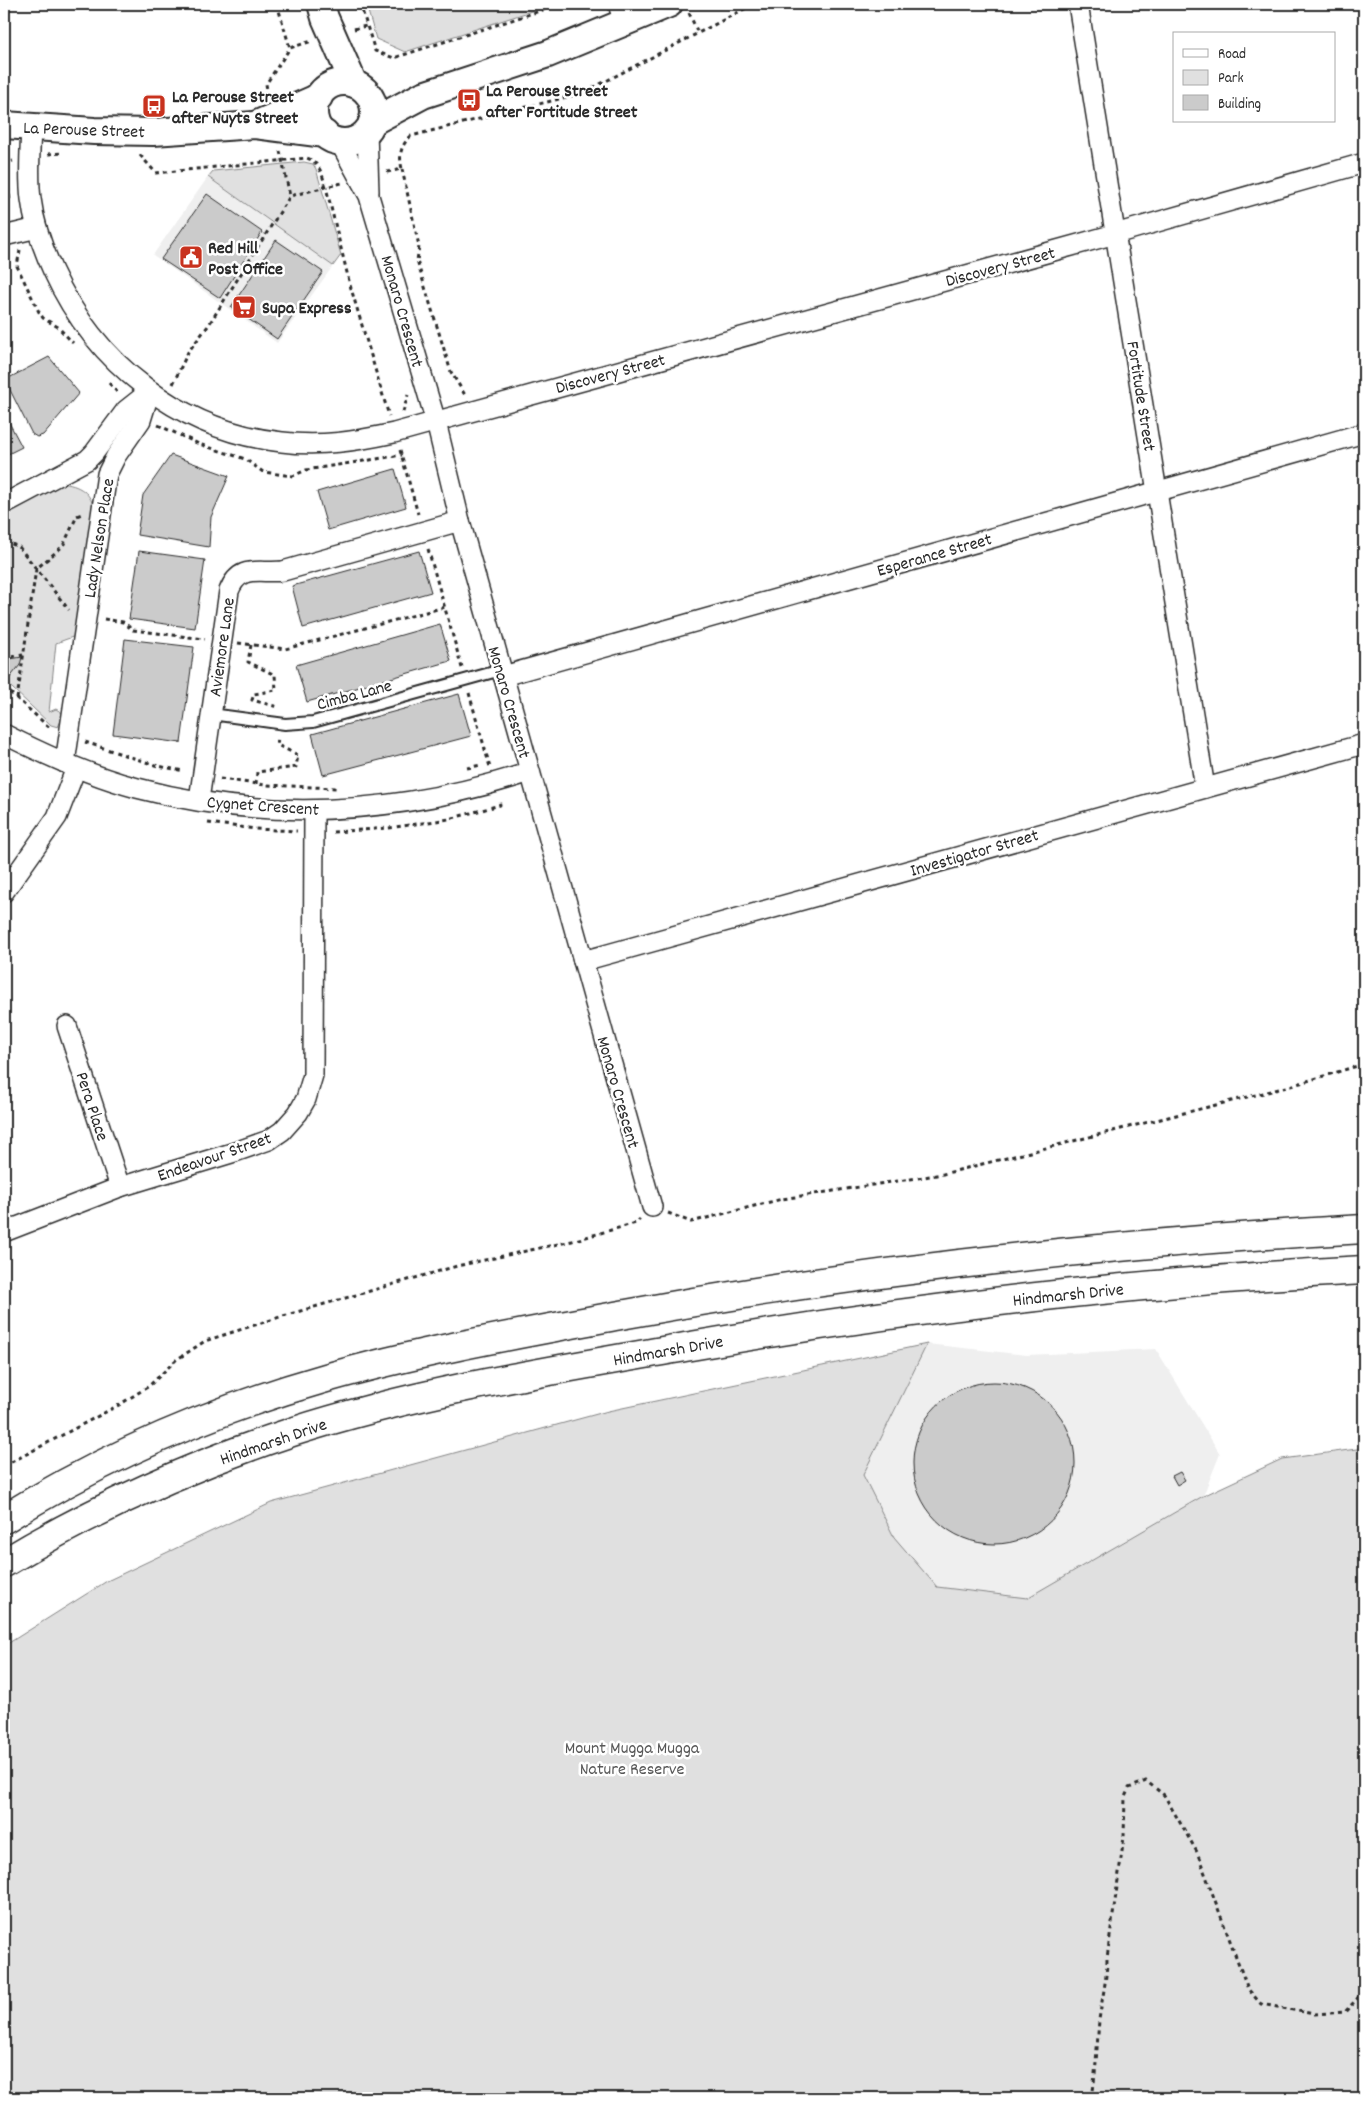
<svg xmlns="http://www.w3.org/2000/svg" width="1368" height="2102" viewBox="0 0 1368 2102" font-family="Dekko,sans-serif">
  <style>
    .built { fill: #efefef }
    .green { fill: #e0e0e0; stroke: #868686 }
    .building { fill: #cbcbcb; stroke: #2b2b2b }
    .lines { fill: none; stroke-linecap: round; stroke-linejoin: round }
    .lane-casing { stroke: #2b2b2b; stroke-width: 14 }
    .street-casing { stroke: #2b2b2b; stroke-width: 22 }
    .secondary-casing { stroke: #2b2b2b; stroke-width: 30 }
    .primary-casing { stroke: #2b2b2b; stroke-width: 31 }
    .path { stroke: #2b2b2b; stroke-width: 3; stroke-dasharray: 4 4; stroke-linecap: butt }
    .lane { stroke: #fff; stroke-width: 10 }
    .street { stroke: #fff; stroke-width: 19 }
    .secondary { stroke: #fff; stroke-width: 26 }
    .primary { stroke: #fff; stroke-width: 28 }
    .labels { text-anchor: middle; stroke-width: 5; stroke-linejoin: round; paint-order: stroke }
    .poi-label { font-size: 18px; font-weight: bold; fill: #2b2b2b; stroke: #fff; text-anchor: start }
    .street-label { font-size: 18px; fill: #2b2b2b; stroke: #fff }
    .park-label { font-size: 18px; fill: #585858; stroke: #fff }
  </style>
  <rect width="100%" height="100%" fill="#fff"/>
  <filter id="ink" filterUnits="userSpaceOnUse"><feTurbulence type="fractalNoise" baseFrequency=".02" numOctaves="2"/><feDisplacementMap in="SourceGraphic" scale="10" xChannelSelector="R" yChannelSelector="G"/><feConvolveMatrix kernelMatrix="1 2 1 2 8 2 1 2 1" color-interpolation-filters="sRGB"/></filter>
  <g filter="url(#ink)">
    <g class="built">
      <polygon points="208,177 333,266 277,343 153,255"/>
      <polygon points="927,1344 1027,1355 1156,1349 1220,1454 1203,1496 1027,1598 937,1587 894,1538 863,1475"/>
    </g>
    <g class="green">
      <polygon points="366,4 553,4 405,52 376,39"/>
      <polygon points="304,162 313,164 316,169 341,255 333,266 208,177 213,171"/>
      <path d="M60,483C80,485 91,492 95,512L78,635L56,643L49,712L56,709L64,714L58,727L51,725L12,688L4,682V510Z"/>
      <polygon points="927,1344 863,1475 894,1537 937,1587 1027,1598 1203,1496 1282,1459 1364,1448 1364,2098 4,2098 4,1646 107,1581 271,1503 608,1411"/>
    </g>
    <g class="building">
      <polygon points="207,194 262,232 220,298 161,259"/>
      <polygon points="276,240 323,272 277,339 231,307"/>
      <polygon points="49,357 79,393 43,435 37,437 32,434 5,380"/>
      <polygon points="4,413 22,447 4,456"/>
      <polygon points="171,455 229,476 211,517 209,547 137,535 143,495"/>
      <polygon points="395,469 406,507 328,530 317,492"/>
      <polygon points="139,551 205,560 195,628 129,619"/>
      <polygon points="419,551 431,592 303,628 292,586"/>
      <polygon points="440,624 451,661 307,702 296,665"/>
      <polygon points="125,639 194,647 181,743 113,734"/>
      <polygon points="22,657 20,665 4,685 4,660"/>
      <polygon points="459,694 471,736 323,775 312,734"/>
      <circle cx="994" cy="1463" r="81"/>
      <polygon points="1180,1472 1185,1480 1177,1485 1172,1476"/>
    </g>
    <g class="lines">
      <g class="lane-casing">
        <polyline id="lane" points="211,714 285,724 313,722 501,670"/>
      </g>
      <g class="street-casing">
        <g id="street">
          <polyline points="618,4 624,23"/>
          <polyline points="1078,4 1205,788"/>
          <path d="M31,128C30,152 28,176 31,199C34,224 43,249 53,271C95,363 180,431 282,442C320,447 357,441 394,433L1115,234L1364,163"/>
          <polyline points="367,131 369,192"/>
          <polyline points="339,141 369,196 436,422 460,521 652,1207"/>
          <polyline points="4,236 37,228"/>
          <polyline points="4,504 87,460 94,453 126,410 150,391"/>
          <polyline points="503,676 1364,433"/>
          <path d="M4,734C47,756 91,776 137,788C269,823 401,814 530,772"/>
          <polyline points="65,763 107,474 116,456 141,420 150,391"/>
          <path d="M199,800L229,591C240,563 259,574 283,571L460,521"/>
          <polyline points="4,892 57,817 76,768"/>
          <polyline points="583,961 1364,744"/>
          <polyline points="67,1026 120,1187"/>
          <polyline points="4,1232 120,1187 235,1152 269,1140 282,1131 298,1113 306,1099 313,1075 314,810"/>
        </g>
      </g>
      <g class="secondary-casing">
        <g id="secondary">
          <polyline points="321,4 325,18 354,84"/>
          <circle cx="344" cy="112" r="30"/>
          <polyline points="372,122 423,95 548,54 669,4"/>
          <polyline points="4,125 94,131 153,132 255,125 325,134"/>
          <polyline points="255,125 319,97"/>
        </g>
      </g>
      <g class="primary-casing">
        <g id="primary">
          <path d="M4,1519C104,1457 213,1410 326,1378C421,1351 518,1334 615,1316C863,1270 1113,1243 1364,1229"/>
          <path d="M4,1563C94,1509 192,1465 292,1432C419,1391 554,1370 685,1347C909,1308 1137,1282 1364,1270"/>
        </g>
      </g>
      <g class="path">
        <polyline points="277,4 290,48"/>
        <polyline points="360,4 375,51 394,58 561,4"/>
        <polyline points="689,13 698,33"/>
        <polyline points="354,29 366,26"/>
        <polyline points="268,96 266,84 290,48 312,41"/>
        <polyline points="8,147 8,185 10,201"/>
        <polyline points="280,151 290,196"/>
        <polyline points="48,154 62,153"/>
        <path d="M140,155L156,173L307,158C320,163 322,175 326,187L342,183"/>
        <polyline points="4,163 13,161"/>
        <polyline points="402,169 419,246 417,261 451,372 465,395"/>
        <path d="M387,172L402,169C399,155 400,146 411,136L583,93L754,4"/>
        <polyline points="20,250 17,266 39,312 43,318 58,327 73,343"/>
        <polyline points="109,383 118,393"/>
        <polyline points="173,384 188,352 208,326 290,196 326,187 350,285 389,416"/>
        <polyline points="403,412 408,395"/>
        <polyline points="158,425 199,444 245,459 263,472 293,476 306,470 402,455"/>
        <polyline points="400,450 418,514"/>
        <polyline points="4,541 19,547 69,610"/>
        <polyline points="428,549 462,668"/>
        <polyline points="104,619 123,622 133,630 205,639"/>
        <polyline points="238,643 285,649 445,607"/>
        <polyline points="251,645 248,662 275,675 276,690 254,694 252,700 278,707"/>
        <polyline points="4,658 23,655"/>
        <polyline points="4,687 51,729"/>
        <polyline points="469,693 490,767"/>
        <polyline points="17,699 36,569 63,546 77,516 84,513"/>
        <polyline points="85,742 158,766 184,771"/>
        <polyline points="467,768 481,765"/>
        <polyline points="220,779 265,785 336,788"/>
        <polyline points="256,784 257,772 296,767 298,755 277,745 278,737"/>
        <polyline points="208,823 255,829 297,831"/>
        <polyline points="333,832 389,828 449,819 500,805 499,799"/>
        <polyline points="668,1213 691,1222 782,1199 943,1174 1287,1087 1364,1064"/>
        <polyline points="4,1466 119,1405 149,1386 176,1360 205,1341 283,1316 457,1266 572,1241 636,1223 640,1219"/>
        <path d="M1092,2098C1096,2072 1097,2046 1099,2020C1102,1999 1107,1979 1107,1958L1124,1837L1125,1797L1129,1788L1146,1781L1164,1795L1197,1852L1248,1989L1261,2004L1314,2014L1345,2012L1364,1991"/>
      </g>
      <use href="#lane" class="lane"/>
      <use href="#street" class="street"/>
      <use href="#secondary" class="secondary"/>
      <use href="#primary" class="primary"/>
    </g>
  </g>
  <defs>
    <g id="bus-square" transform="scale(1.25)"><rect x="-9" y="-9" width="18" height="18" rx="4" fill="#c8321e" stroke="#fff"/><path d="M-5-6H5V4H4V6H2V4H-2V6H-4V4H-5ZM-3.5-4V0h7V-4ZM-3.5 1.2v1.5H-2V1.2ZM2 1.2v1.5H3.5V1.2Z" fill="#fff"/></g>
    <g id="civic-square" transform="scale(1.25)"><rect x="-9" y="-9" width="18" height="18" rx="4" fill="#c8321e" stroke="#fff"/><path d="M-.6-6.5H3V-4.5H.6V-3L4-1V1h2V6H-6V1h2V-1L-.6-3ZM-1.2 2.5V6h2.4V2.5Z" fill="#fff"/></g>
    <g id="supermarket-square" transform="scale(1.25)"><rect x="-9" y="-9" width="18" height="18" rx="4" fill="#c8321e" stroke="#fff"/><path d="M-6-5.5h2.5l.6 2H6L4.5 2H-2.5L-4.4-4H-6ZM-1.5 3.2a1.3 1.3 0 1 0 .1 0ZM3 3.2a1.3 1.3 0 1 0 .1 0Z" fill="#fff"/></g>
  </defs>
  <g fill-rule="evenodd">
    <use href="#bus-square" x="469" y="100"/>
    <use href="#bus-square" x="154" y="106"/>
    <use href="#civic-square" x="191" y="257"/>
    <use href="#supermarket-square" x="244" y="307"/>
  </g>
  <g class="labels">
    <g class="poi-label">
      <text x="486" y="96">La Perouse Street<tspan x="486" dy="21">after Fortitude Street</tspan></text>
      <text x="172" y="102">La Perouse Street<tspan x="172" dy="21">after Nuyts Street</tspan></text>
      <text x="208" y="253">Red Hill<tspan x="208" dy="21">Post Office</tspan></text>
      <text x="262" y="313">Supa Express</text>
    </g>
    <g class="street-label">
      <text transform="translate(84 129) rotate(2)" y="6">La Perouse Street</text>
      <text transform="translate(1000 266) rotate(-15)" y="6">Discovery Street</text>
      <text transform="translate(403 311) rotate(74)" y="6">Monaro Crescent</text>
      <text transform="translate(610 373) rotate(-15)" y="6">Discovery Street</text>
      <text transform="translate(1142 396) rotate(81)" y="6">Fortitude Street</text>
      <text transform="translate(98 538) rotate(-81)" y="6">Lady Nelson Place</text>
      <text transform="translate(934 554) rotate(-16)" y="6">Esperance Street</text>
      <text transform="translate(221 647) rotate(-82)" y="6">Aviemore Lane</text>
      <text transform="translate(354 694) rotate(-15)" y="6">Cimba Lane</text>
      <text transform="translate(510 702) rotate(74)" y="6">Monaro Crescent</text>
      <text transform="translate(263 805) rotate(4)" y="6">Cygnet Crescent</text>
      <text transform="translate(974 852) rotate(-16)" y="6">Investigator Street</text>
      <text transform="translate(619 1092) rotate(74)" y="6">Monaro Crescent</text>
      <text transform="translate(93 1106) rotate(72)" y="6">Pera Place</text>
      <text transform="translate(214 1156) rotate(-19)" y="6">Endeavour Street</text>
      <text transform="translate(1068 1294) rotate(-6)" y="6">Hindmarsh Drive</text>
      <text transform="translate(668 1350) rotate(-10)" y="6">Hindmarsh Drive</text>
      <text transform="translate(273 1441) rotate(-19)" y="6">Hindmarsh Drive</text>
    </g>
    <g class="park-label">
      <text x="632" y="1753">Mount Mugga Mugga<tspan x="632" dy="21">Nature Reserve</tspan></text>
    </g>
  </g>
  <rect width="1368" height="2102" fill="none" stroke="#fff" stroke-width="20"/>
  <rect x="10" y="10" width="1348" height="2082" fill="none" stroke="#2b2b2b" stroke-width="2" filter="url(#ink)"/>
  <rect x="1173" y="32" width="162" height="90" fill="#ffffff" stroke="#aaaaaa"/>
  <rect x="1183" y="49" width="25" height="8" fill="#ffffff" stroke="#aaaaaa"/>
  <text x="1218" y="58" font-size="15" fill="#2b2b2b">Road</text>
  <rect x="1183" y="70" width="25" height="15" fill="#e0e0e0" stroke="#aaaaaa"/>
  <text x="1218" y="82" font-size="15" fill="#2b2b2b">Park</text>
  <rect x="1183" y="95" width="25" height="15" fill="#cbcbcb" stroke="#aaaaaa"/>
  <text x="1218" y="108" font-size="15" fill="#2b2b2b">Building</text>
</svg>
